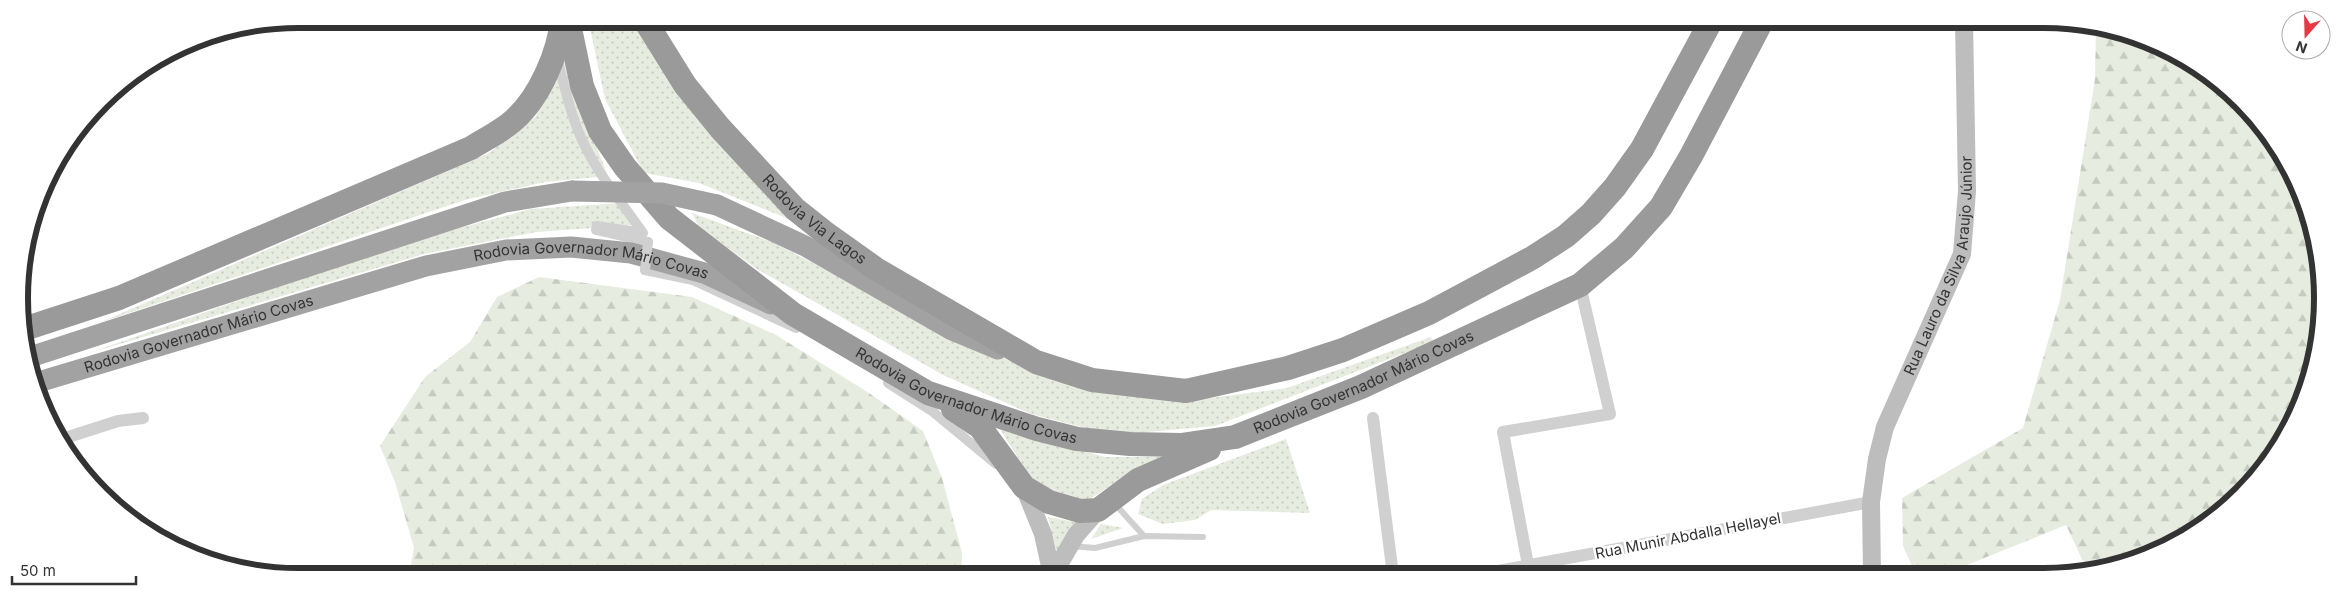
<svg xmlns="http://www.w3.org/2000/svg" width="2341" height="596" viewBox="0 0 2341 596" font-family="Inter,sans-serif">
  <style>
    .grass { fill: url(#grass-dots) }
    .forest { fill: url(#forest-firs) }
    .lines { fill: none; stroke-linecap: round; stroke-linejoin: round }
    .service { stroke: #d0d0d0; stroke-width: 6 }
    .pedestrian { stroke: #d0d0d0; stroke-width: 10 }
    .minor { stroke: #d0d0d0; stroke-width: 12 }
    .secondary { stroke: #bdbdbd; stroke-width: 18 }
    .trunk { stroke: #a2a2a2; stroke-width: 21 }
    .motorway { stroke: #9a9a9a; stroke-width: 24 }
    .pedestrian-bridge { stroke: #d0d0d0; stroke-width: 10 }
    .trunk-bridge { stroke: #a2a2a2; stroke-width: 21 }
    .labels { text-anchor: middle; stroke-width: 5; stroke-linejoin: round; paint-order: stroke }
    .street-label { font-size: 15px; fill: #333; stroke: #fff }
    .rim { fill: none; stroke: #333; stroke-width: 6 }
  </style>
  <defs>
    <pattern id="grass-dots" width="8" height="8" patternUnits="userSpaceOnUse" patternTransform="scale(1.25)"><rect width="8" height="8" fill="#e6ecdf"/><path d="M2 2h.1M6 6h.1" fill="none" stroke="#c6cbc0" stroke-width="1.8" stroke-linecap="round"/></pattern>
    <pattern id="forest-firs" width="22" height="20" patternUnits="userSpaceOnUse" patternTransform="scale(1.25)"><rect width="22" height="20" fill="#e6ecdf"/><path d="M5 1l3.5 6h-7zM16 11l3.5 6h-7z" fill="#c6cbc0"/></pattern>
  </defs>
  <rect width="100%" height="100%" fill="#fff"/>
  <g class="grass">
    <polygon points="588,19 638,19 789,219 699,183 644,173 605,99"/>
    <polygon points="570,52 586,121 608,176 545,182 468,199 99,323 489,153 535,117"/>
    <polygon points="622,203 637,225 536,232 424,254 89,353 400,244 531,209"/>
    <polygon points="692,213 774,243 984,351 1090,389 1188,401 1287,388 1431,337 1433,342 1215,426 1113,435 1031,414 943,375 757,269 699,227"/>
    <polygon points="997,424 1036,438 1105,457 1165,457 1124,476 1092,498 1072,503 1030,477"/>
    <polygon points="1286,439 1310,513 1211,510 1195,520 1163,524 1138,514 1142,499 1163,485"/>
    <polygon points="1048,517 1075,522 1057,554"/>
    <polygon points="1101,524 1123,528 1091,539"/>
  </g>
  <g class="forest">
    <polygon points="2096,27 2183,56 2265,128 2313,226 2320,335 2293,422 2240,496 2166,549 2088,572 2066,525 1942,575 1916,575 1903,546 1902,498 2023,428 2060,300 2095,79"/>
    <polygon points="539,277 692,297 776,335 869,393 923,431 942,478 962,553 961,575 409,575 414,548 395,482 380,446 425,377 470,342 497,297"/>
  </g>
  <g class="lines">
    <g class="service">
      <polyline points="1115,504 1144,536"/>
      <polyline points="1071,546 1095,548 1144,536 1203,537"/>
    </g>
    <g class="pedestrian">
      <path d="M557,58C565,88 571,118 585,146C600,177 623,204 643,233L597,226L596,230L648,242"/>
      <polyline points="645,270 693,280 796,328"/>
      <polyline points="888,383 932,411 996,464"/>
    </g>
    <g class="minor">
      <polyline points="1373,418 1393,575"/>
      <polyline points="62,439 118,421 143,418"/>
      <polyline points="1528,565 1503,432 1610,414 1580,285"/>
      <polyline points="1476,575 1871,502"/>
    </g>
    <g class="secondary">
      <polyline points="1024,487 1043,534 1052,575"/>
      <polyline points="1053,575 1076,535 1098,510"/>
      <path id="s1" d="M1872,575L1871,502L1877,459L1885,427L1962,254L1967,191L1964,21"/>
    </g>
    <g class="trunk">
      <polyline points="717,205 805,246 950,329 998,349"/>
      <polyline points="27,358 505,202 572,191"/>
      <path id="s2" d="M35,383L426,266L506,250L571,247L631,253L704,273L771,304"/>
    </g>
    <g class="motorway">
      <path id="s3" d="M568,19L582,86L600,131L625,167L669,218L793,314L928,393L1037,429L1077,439L1130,444L1181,445L1235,437L1361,387L1580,285L1624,248L1661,207L1691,156L1762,21"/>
      <path id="s4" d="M644,19L685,85L720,128L795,209L824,232L876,269L1036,362L1092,380L1186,391L1288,368L1343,350L1429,313L1532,258L1566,236L1591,214L1615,187L1642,149L1711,21"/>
      <path d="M24,329L119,298L471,148C485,139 502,131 514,120C540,97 559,52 562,19"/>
      <polyline points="953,409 980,427 1024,487 1049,502 1080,511 1098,510 1138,480 1209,449"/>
    </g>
    <polyline class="pedestrian-bridge" points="645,270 648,242"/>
    <polyline class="trunk-bridge" points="572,191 662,193 717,205"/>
  </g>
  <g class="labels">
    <g class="street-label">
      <text dy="5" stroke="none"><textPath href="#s4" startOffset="265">Rodovia Via Lagos</textPath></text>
      <text dy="5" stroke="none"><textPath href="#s1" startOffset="322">Rua Lauro da Silva Araujo Júnior</textPath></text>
      <text dy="5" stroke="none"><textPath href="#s2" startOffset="576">Rodovia Governador Mário Covas</textPath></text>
      <text dy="5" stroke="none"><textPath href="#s2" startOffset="171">Rodovia Governador Mário Covas</textPath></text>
      <text dy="5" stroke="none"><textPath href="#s3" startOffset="996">Rodovia Governador Mário Covas</textPath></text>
      <text dy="5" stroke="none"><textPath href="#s3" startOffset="578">Rodovia Governador Mário Covas</textPath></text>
      <text transform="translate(1688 536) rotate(-11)" y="5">Rua Munir Abdalla Hellayel</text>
    </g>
  </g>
  <path d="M0 0H2341V596H0ZM298 28H2044A270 270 0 0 1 2314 298V298A270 270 0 0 1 2044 568H298A270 270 0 0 1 28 298V298A270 270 0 0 1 298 28Z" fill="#fff" fill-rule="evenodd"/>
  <path class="rim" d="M298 28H2044A270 270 0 0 1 2314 298V298A270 270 0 0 1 2044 568H298A270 270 0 0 1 28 298V298A270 270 0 0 1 298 28Z"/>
  <g transform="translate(2306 35) rotate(200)"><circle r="24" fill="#ffffff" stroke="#adadad"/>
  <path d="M0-4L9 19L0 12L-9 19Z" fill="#e63946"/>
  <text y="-8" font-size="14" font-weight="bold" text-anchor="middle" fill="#333333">N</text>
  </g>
  <path d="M12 576v8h124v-8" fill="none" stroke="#333333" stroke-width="2.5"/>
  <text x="20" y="576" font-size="15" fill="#333333" stroke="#ffffff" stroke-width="4" paint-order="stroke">50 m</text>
</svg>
